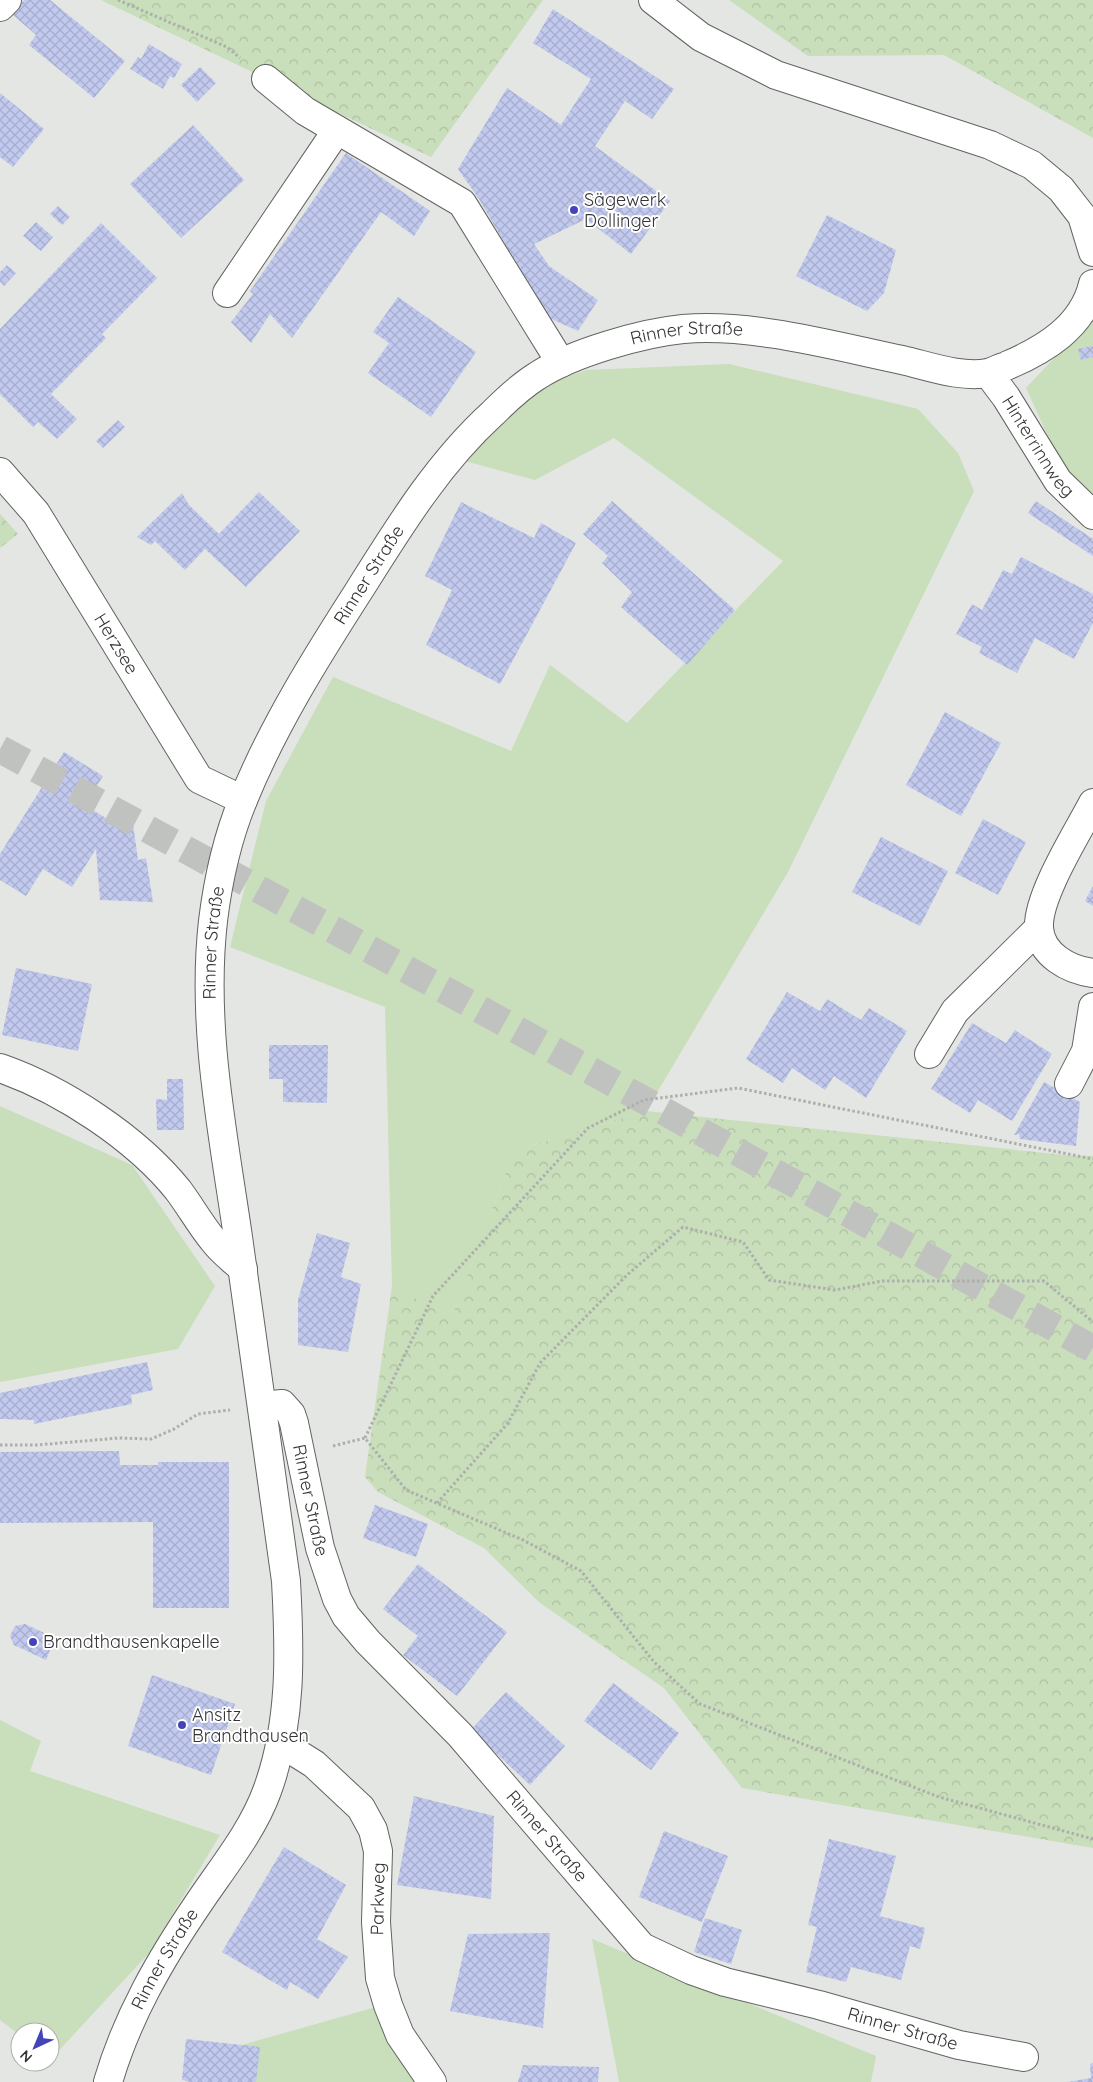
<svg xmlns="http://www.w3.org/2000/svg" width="1093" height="2082" viewBox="0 0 1093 2082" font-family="Quicksand,sans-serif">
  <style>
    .green { fill: #c9deba }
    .forest { fill: url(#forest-crowns) }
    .building { fill: url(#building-cross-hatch) }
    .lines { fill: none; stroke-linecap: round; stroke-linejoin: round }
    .minor-tunnel { stroke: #c0c2bf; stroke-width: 28; stroke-dasharray: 28 14; stroke-linecap: butt }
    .minor-casing { stroke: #626461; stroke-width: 30 }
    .major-casing { stroke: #626461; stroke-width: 30 }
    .path { stroke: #acafac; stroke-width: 3; stroke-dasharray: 2.5 2.5; stroke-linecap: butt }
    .minor { stroke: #fff; stroke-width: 28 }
    .major { stroke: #fff; stroke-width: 28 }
    .poi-dot { fill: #4344b9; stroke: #fff; stroke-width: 2 }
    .labels { text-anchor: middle; stroke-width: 4; stroke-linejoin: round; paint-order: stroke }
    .poi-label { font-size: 18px; fill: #333433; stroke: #fff; text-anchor: start }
    .street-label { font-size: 18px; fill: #333433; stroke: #fff }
  </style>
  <defs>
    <pattern id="forest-crowns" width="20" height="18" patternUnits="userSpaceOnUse" patternTransform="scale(1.25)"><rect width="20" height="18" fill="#c9deba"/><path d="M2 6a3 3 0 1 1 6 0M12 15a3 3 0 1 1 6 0" fill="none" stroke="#adbfa0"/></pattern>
    <pattern id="building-cross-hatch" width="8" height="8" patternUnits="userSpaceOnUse" patternTransform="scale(1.25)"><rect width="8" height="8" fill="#c1c9ef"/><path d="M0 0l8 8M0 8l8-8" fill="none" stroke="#a6adcd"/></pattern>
  </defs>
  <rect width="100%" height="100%" fill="#e3e6e2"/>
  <g class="green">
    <polygon points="1093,317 1093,494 1062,467 1026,388"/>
    <polygon points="729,364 918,409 958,453 974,491 788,872 646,1111 514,1151 452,1317 392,1286 385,1007 230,947 266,801 333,677 511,751 550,665 627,723 783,561 614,438 535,480 435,453 494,401 587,370"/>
    <polygon points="0,1106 132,1165 215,1286 178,1349 0,1382"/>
    <polygon points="0,1720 41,1741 30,1771 220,1835 149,1953 52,2058 50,2056 50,2032 20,2032 20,2035 0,2020"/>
    <polygon points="592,1939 876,2056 871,2082 619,2082"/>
    <polygon points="376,2007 418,2082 236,2082 242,2045"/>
  </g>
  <g class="forest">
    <polygon points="101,0 543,0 431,157"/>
    <polygon points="729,0 1093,0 1093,138 944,55 808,56"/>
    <polygon points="0,514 18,534 0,548"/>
    <polygon points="646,1111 1074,1156 1093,1156 1093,1848 742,1788 664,1688 540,1603 484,1548 378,1492 365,1477 392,1286 452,1317 514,1151"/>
  </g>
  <g class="building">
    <polygon points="24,0 50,0 125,61 94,98 29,45 36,35 12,14"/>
    <polygon points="553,9 674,89 652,119 625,101 595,146 670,201 631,254 586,219 534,244 549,266 598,300 578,331 547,317 479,199 458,169 507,88 561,125 591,79 533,43"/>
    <polygon points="149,44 182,64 174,78 170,76 163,89 130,69 138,57 141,59"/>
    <polygon points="200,67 216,83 197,102 181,85"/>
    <polygon points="0,93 44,129 13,167 0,157"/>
    <polygon points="193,125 244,180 181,238 130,184"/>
    <polygon points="346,153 430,211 414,236 381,212 292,338 270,314 251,343 231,322 253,294 250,291"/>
    <polygon points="58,206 70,217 62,225 50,214"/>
    <polygon points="827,215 896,250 884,293 867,311 796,276"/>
    <polygon points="36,222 53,237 41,251 23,236"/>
    <polygon points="101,223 157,278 102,334 106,338 51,394 77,419 57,439 38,422 33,427 0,394 0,329"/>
    <polygon points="7,265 16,273 4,286 0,282 0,272"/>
    <polygon points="398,297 476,352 431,417 368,373 389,343 373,332"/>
    <polygon points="1093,346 1093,357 1081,360 1078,349"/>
    <polygon points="118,420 125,427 103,448 96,441"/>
    <polygon points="259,492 300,531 246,587 205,549 185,570 155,541 151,545 137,537 182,493 189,505 219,534"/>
    <polygon points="612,501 735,610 687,665 621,607 632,592 602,563 608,556 583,534"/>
    <polygon points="1036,501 1093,539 1093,556 1028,513"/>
    <polygon points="461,502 534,538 541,523 576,543 500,684 426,645 452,590 425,576"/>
    <polygon points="1021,557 1093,594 1093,623 1074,659 1035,638 1017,673 979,653 982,647 956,634 972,604 982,610 1003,570 1012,574"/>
    <polygon points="945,712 1001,743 961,816 906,785"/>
    <polygon points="64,752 103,776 85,805 112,822 122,819 133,824 138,860 146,858 153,902 100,900 96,849 72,887 43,869 26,896 0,880 0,854"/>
    <polygon points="983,819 1026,842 998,895 955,873"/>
    <polygon points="881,837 948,871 920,926 852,892"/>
    <polygon points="1093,886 1093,906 1085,901"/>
    <polygon points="16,968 92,984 78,1051 2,1035"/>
    <polygon points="787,992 820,1011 827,999 861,1020 869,1008 907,1031 866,1098 834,1076 825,1090 792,1068 783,1083 746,1059"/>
    <polygon points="972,1023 1006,1043 1015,1030 1052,1054 1012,1121 978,1100 970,1113 931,1089"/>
    <polygon points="269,1045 328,1045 327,1103 283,1102 283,1079 269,1079"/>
    <polygon points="167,1079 183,1079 184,1130 157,1130 156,1099 167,1100"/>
    <polygon points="1044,1082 1080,1102 1076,1146 1020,1139 1019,1134 1014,1135"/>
    <polygon points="317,1233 350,1243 341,1277 361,1284 348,1352 298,1345 298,1300"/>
    <polygon points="147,1362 153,1390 131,1395 132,1404 34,1424 34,1420 0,1419 0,1393"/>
    <polygon points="119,1451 120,1465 158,1465 158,1462 229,1462 229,1608 153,1608 153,1522 0,1523 0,1452"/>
    <polygon points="375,1505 428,1524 416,1557 363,1538"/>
    <polygon points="418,1564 507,1632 457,1696 403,1655 418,1636 383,1609"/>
    <polygon points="25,1624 55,1638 46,1660 14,1645 10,1636 15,1626"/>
    <polygon points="152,1675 235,1704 211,1775 128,1746"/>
    <polygon points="613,1683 679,1733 651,1770 584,1721"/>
    <polygon points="506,1692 565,1746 530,1785 471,1730"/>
    <polygon points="414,1796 494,1816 491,1899 397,1885"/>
    <polygon points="664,1831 728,1856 702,1922 639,1897"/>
    <polygon points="829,1839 896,1856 880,1916 925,1928 920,1949 910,1946 901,1980 851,1967 846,1982 806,1972 817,1927 808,1925"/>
    <polygon points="284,1847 346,1885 317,1939 348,1957 318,1999 290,1982 287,1990 222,1952"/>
    <polygon points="705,1918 742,1930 731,1964 694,1952"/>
    <polygon points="550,1933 543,2028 450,2011 468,1934"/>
    <polygon points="186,2039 260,2047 256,2082 190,2082 182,2080"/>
    <polygon points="1093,2063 1093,2082 1068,2082 1091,2078 1090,2064"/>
    <polygon points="523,2065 599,2067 598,2082 518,2082"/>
  </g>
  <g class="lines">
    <polyline class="minor-tunnel" points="0,749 465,1001 1093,1349"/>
    <g class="minor-casing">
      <g id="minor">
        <polyline points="0,7 7,0"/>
        <polyline points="266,79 305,111 462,203 561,363"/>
        <polyline points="227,293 337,130"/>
        <path id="s1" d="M988,373L1006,397L1058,481L1093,515"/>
        <path id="s2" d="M0,472L36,513L199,779L243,800"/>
        <path d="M1093,803C1078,832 1037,896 1039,928C1041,955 1069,970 1093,973"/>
        <polyline points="929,1054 955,1011 1039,928"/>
        <path d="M0,1068C63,1090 136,1138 178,1190C190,1206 200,1224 213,1240C221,1251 233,1260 243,1269"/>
        <polyline points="1069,1084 1086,1051 1093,1007"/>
        <path id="s3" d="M262,1406L282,1404L291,1414L294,1423L320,1548L337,1599L346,1616L368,1642L460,1735L642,1947L691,1970L725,1982L819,2005L959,2045L1024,2057"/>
        <polyline points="282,1744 314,1764 361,1808 373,1830 378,1851 376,1922 380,1978 388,2005 400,2035 432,2082"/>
      </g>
    </g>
    <g class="major-casing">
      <g id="major">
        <polyline points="653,0 701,37 776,75 990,145 1032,165 1061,189 1082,216 1093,252"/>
        <path id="s4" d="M108,2082C127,2017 160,1960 198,1904C222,1868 252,1832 267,1791C292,1723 290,1653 286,1581C270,1467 255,1352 238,1237C223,1133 201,1027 213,921C218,880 227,839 243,800C273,726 317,656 360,589C399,527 438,463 493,413C506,400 521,386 537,376C572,353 642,333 683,329C752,323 835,346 902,360C929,366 960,378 988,373C989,373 1005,366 1006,366C1044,350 1083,327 1093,284"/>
      </g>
    </g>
    <g class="path">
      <polyline points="118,0 227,47 240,58"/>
      <polyline points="365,1438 433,1296 588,1128 644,1100 738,1088 1093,1159"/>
      <polyline points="0,1445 37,1445 119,1438 151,1439 174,1429 198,1414 230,1410"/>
      <polyline points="333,1446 365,1438 406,1490 523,1540 581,1571 654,1662 700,1704 939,1797 1093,1839"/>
      <polyline points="437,1503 508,1423 540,1363 627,1275 683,1227 743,1242 769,1280 835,1290 882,1281 1044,1281 1093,1322"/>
    </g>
    <use href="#minor" class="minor"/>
    <use href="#major" class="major"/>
  </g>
  <g class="poi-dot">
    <circle cx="574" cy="210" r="5"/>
    <circle cx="33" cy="1642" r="5"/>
    <circle cx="182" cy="1725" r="5"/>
  </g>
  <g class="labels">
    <g class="poi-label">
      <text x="584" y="206">Sägewerk<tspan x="584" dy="21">Dollinger</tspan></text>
      <text x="43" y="1648">Brandthausenkapelle</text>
      <text x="192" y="1721">Ansitz<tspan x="192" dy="21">Brandthausen</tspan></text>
    </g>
    <g class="street-label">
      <text dy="6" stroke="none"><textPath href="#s4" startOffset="2014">Rinner Straße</textPath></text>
      <text dy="6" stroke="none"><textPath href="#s1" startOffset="89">Hinterrinnweg</textPath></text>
      <text dy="6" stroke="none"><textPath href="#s4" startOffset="1594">Rinner Straße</textPath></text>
      <text dy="6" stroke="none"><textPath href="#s2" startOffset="208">Herzsee</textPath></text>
      <text dy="6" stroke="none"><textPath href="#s4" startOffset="1189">Rinner Straße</textPath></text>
      <text dy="6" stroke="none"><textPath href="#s3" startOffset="122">Rinner Straße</textPath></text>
      <text dy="6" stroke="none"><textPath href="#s3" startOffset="542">Rinner Straße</textPath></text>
      <text transform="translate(378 1899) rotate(-89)" y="6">Parkweg</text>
      <text dy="6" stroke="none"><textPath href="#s4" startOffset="136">Rinner Straße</textPath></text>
      <text dy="6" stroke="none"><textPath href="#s3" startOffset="962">Rinner Straße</textPath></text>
    </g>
  </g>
  <g transform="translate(35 2047) rotate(224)"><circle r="24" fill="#ffffff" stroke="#adaead"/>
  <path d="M0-4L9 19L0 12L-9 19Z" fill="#4344b9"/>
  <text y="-8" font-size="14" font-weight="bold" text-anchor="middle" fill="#333433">N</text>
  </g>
</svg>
